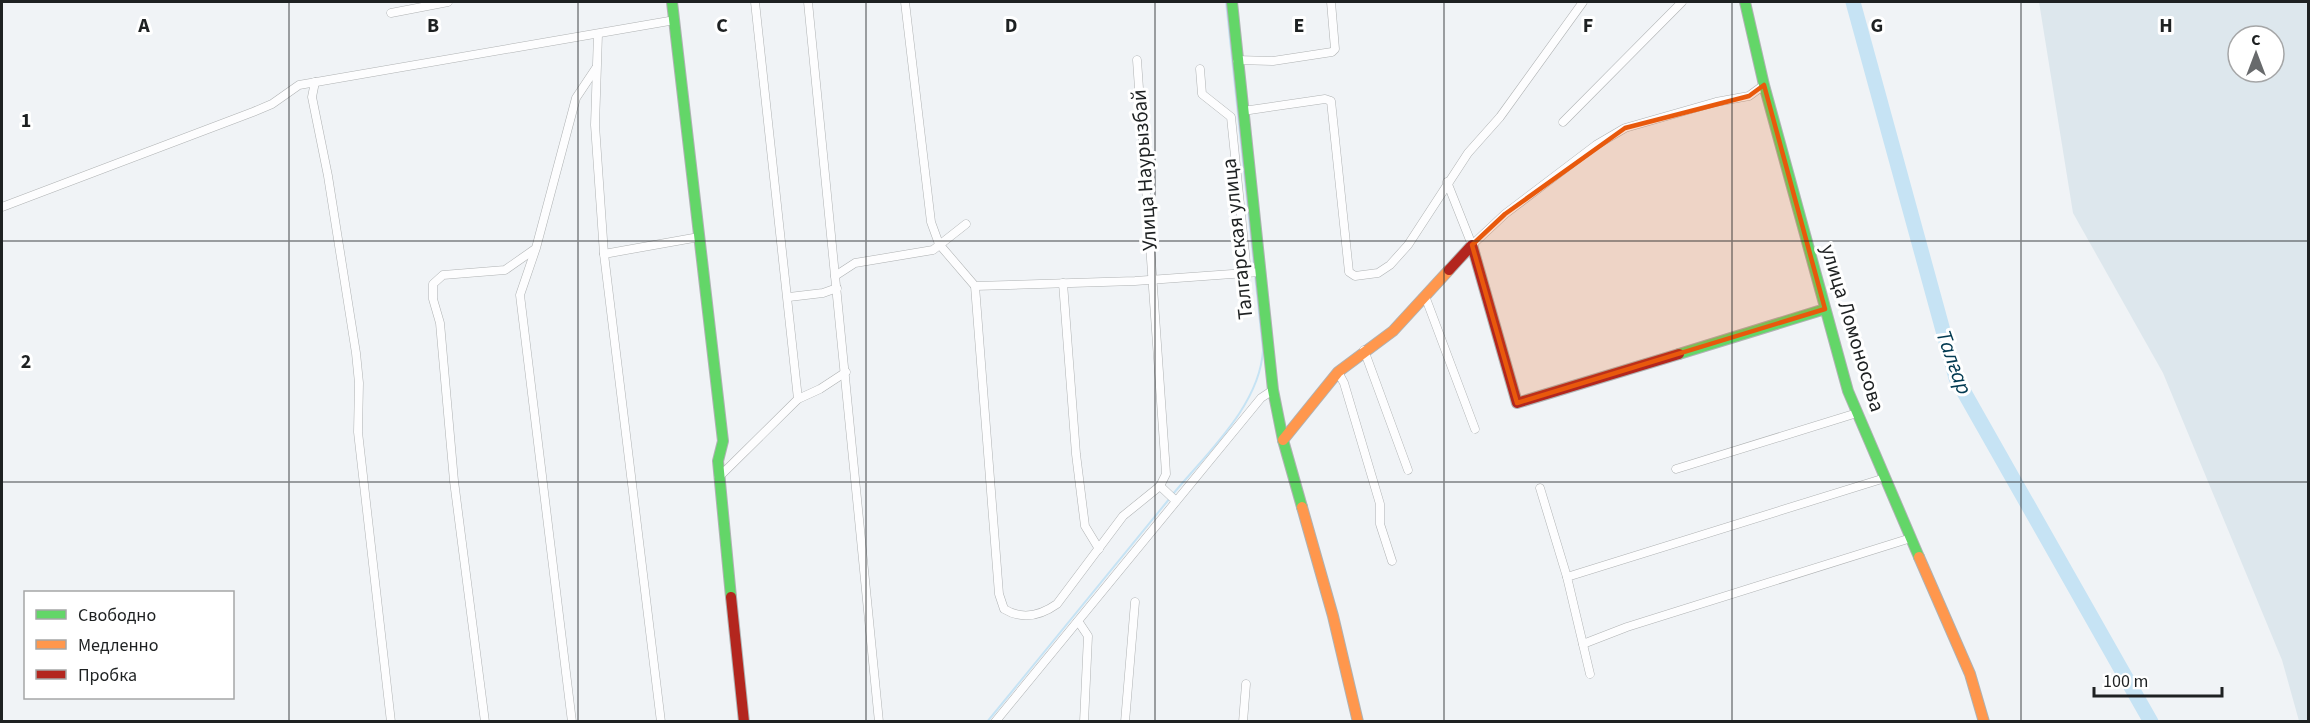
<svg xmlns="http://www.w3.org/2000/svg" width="2310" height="723" viewBox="0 0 2310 723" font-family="'Source Sans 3',sans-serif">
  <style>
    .built { fill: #dde7ed; fill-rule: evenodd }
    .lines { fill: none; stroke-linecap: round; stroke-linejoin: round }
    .stream { stroke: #c6e3f4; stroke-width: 2 }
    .river { stroke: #c6e3f4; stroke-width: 15 }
    .street-casing { stroke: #afb2b3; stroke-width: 9 }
    .fast-casing { stroke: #afb2b3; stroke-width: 12 }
    .slow-casing { stroke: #afb2b3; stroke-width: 12 }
    .jam-casing { stroke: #afb2b3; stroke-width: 12 }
    .street { stroke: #fdfdfe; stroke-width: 8 }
    .fast { stroke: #63d668; stroke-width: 10 }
    .slow { stroke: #ff974d; stroke-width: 10 }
    .jam { stroke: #b3261e; stroke-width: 10 }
    .marked { fill: #e8590c; fill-opacity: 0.2; stroke: #e8590c; stroke-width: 4.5; stroke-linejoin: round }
    .grid { fill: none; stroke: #1e2122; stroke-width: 1.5; stroke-opacity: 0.55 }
    .labels { text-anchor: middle; stroke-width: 6; stroke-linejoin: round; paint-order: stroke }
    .street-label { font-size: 21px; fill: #1e2122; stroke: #fff }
    .water-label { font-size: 22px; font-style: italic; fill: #023a51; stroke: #fff }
    .grid-label { font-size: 20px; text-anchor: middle; font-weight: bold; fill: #1e2122; stroke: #fff; stroke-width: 6; stroke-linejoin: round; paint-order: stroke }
  </style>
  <rect width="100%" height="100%" fill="#f0f3f6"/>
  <path class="built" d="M2039,2H2308V721H2299L2282,660L2163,373L2073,213ZM2238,36H2274V72H2238Z"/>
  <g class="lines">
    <g class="stream">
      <path d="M1173,494C1207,453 1260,405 1263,350L1226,2"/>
      <polyline points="987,722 1170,498"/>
    </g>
    <polyline class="river" points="1853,2 1956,378 2151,722"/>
    <g class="street-casing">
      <g id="street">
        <polyline points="808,2 879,722"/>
        <polyline points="905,2 931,222 939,244 975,286 1135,281 1260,272"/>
        <polyline points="391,13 448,2"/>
        <polyline points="598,34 595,125 604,254 661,722"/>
        <polyline points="1137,60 1165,458 1166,474 1160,486 1176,501"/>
        <polyline points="1237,60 1273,61 1332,52 1335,49 1331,2"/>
        <polyline points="1200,69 1202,94 1231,117 1247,273"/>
        <polyline points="315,82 312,97 328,176 356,353 359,383 358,432 391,722"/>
        <polyline points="1243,111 1325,99 1331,101 1349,272 1355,276 1378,273 1390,265 1408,245 1468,153 1500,117 1583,2"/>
        <polyline points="1563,122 1682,2"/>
        <polyline points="1447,182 1472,245 1505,214 1596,145 1625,128 1716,102 1749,96 1764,85"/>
        <polyline points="2,207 253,112 272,104 299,85 675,20"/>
        <polyline points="604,254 699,237"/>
        <polyline points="835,276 855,263 933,250 966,224"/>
        <polyline points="1063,283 1076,454 1085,526 1099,549"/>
        <path d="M975,286L999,594L1004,609C1022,620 1040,616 1057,604L1123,516L1160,486"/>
        <polyline points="1425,296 1475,429"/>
        <polyline points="789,297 823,293 837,288"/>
        <polyline points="1364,350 1408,470"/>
        <polyline points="1338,372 1344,383 1380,504 1380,524 1392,561"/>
        <polyline points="798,399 820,389 846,372"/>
        <polyline points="1676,469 1857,413"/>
        <polyline points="719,477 798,399 755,2"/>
        <polyline points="1540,488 1567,577"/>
        <polyline points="1078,621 1088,636 1084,722"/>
        <polyline points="1583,644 1627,627 1911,538"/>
        <polyline points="1590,674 1567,577 1885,478"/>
        <polyline points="485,722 454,481 440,323 433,299 433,284 443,275 505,270 535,249"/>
        <polyline points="572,722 520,295 536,248 576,98 596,68"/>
        <polyline points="995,722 1261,398 1273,390"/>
        <polyline points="1125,722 1135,602"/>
        <polyline points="1243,722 1246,684"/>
      </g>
    </g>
    <g class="fast-casing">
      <g id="fast">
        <polyline points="672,2 723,441 718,461 731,597"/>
        <polyline points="1232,2 1273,390 1283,440 1302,507"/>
        <polyline points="1745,2 1764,85 1848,391 1919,557"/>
        <polyline points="1679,354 1825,309"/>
      </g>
    </g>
    <g class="slow-casing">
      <g id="slow">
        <polyline points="1283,440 1338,372 1393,331 1449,270"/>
        <polyline points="1302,507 1333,616 1358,722"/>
        <polyline points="1919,557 1970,674 1984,722"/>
      </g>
    </g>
    <g class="jam-casing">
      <g id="jam">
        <polyline points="1449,270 1472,245 1517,403 1679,354"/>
        <polyline points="731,597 744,722"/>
      </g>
    </g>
    <use href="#street" class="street"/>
    <use href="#fast" class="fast"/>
    <use href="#slow" class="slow"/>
    <use href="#jam" class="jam"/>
  </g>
  <path class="marked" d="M1764,85L1825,309L1517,403L1472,245L1505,214L1625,128L1749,96Z"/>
  <path class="grid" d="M289,2V722M578,2V722M866,2V722M1155,2V722M1444,2V722M1732,2V722M2021,2V722M2,241H2308M2,482H2308"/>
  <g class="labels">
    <g class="street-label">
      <text transform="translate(1144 170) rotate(-94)" y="7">Улица Наурызбай</text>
      <text transform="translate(1237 239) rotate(-96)" y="7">Талгарская улица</text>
      <text transform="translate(1853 328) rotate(73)" y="7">улица Ломоносова</text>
    </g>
    <g class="water-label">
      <text transform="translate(1955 362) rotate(70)" y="8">Талғар</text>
    </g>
  </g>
  <g class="grid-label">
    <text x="144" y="32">A</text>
    <text x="433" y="32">B</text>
    <text x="722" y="32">C</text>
    <text x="1011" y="32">D</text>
    <text x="1299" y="32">E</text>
    <text x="1588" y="32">F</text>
    <text x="1877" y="32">G</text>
    <text x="2166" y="32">H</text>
    <text x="26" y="127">1</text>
    <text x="26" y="368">2</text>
  </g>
  <rect width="2310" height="723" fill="none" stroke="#1e2122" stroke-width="6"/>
  <rect x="24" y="591" width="210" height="108" fill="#ffffff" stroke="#a5a6a7" stroke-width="1.5"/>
  <rect x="36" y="610" width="30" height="9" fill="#63d668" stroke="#a5a6a7" stroke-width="1.5"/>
  <text x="78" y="621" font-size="18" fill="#1e2122">Свободно</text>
  <rect x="36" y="640" width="30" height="9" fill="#ff974d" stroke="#a5a6a7" stroke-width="1.5"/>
  <text x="78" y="651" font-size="18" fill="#1e2122">Медленно</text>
  <rect x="36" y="670" width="30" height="9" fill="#b3261e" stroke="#a5a6a7" stroke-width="1.5"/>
  <text x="78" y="681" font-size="18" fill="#1e2122">Пробка</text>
  <g transform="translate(2256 54)"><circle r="28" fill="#ffffff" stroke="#a5a6a7" stroke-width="1.5"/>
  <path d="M0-4.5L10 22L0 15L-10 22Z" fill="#686a6c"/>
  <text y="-9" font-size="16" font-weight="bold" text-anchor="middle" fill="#1e2122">С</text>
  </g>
  <path d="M2094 687v9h128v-9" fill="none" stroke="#1e2122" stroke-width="3"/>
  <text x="2103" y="687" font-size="18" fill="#1e2122" stroke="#ffffff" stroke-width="4.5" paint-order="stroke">100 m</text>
</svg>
